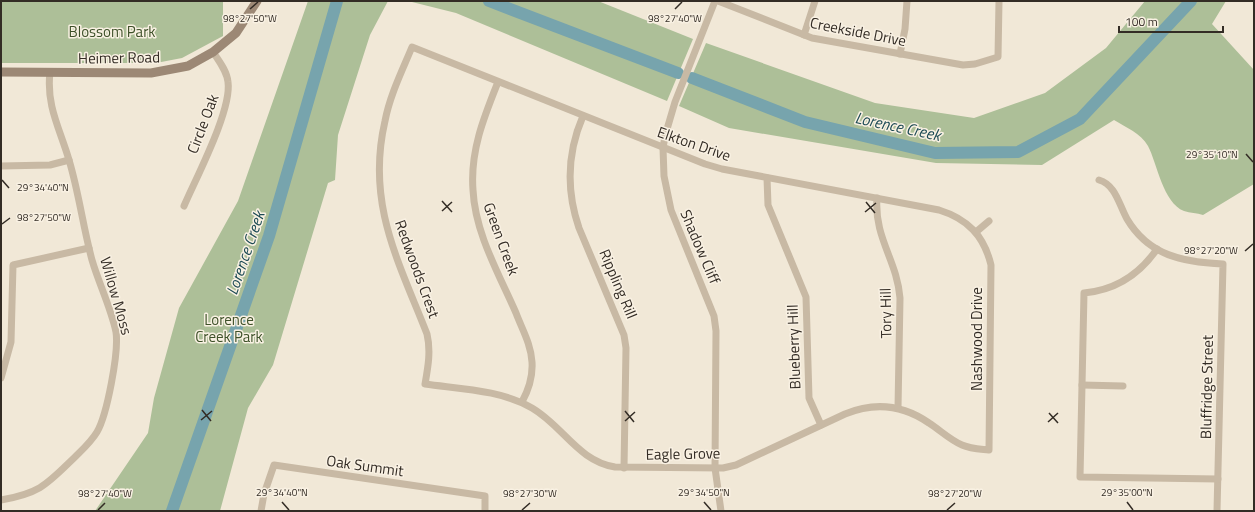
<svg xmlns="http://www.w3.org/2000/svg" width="1255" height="512" viewBox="0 0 1255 512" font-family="'Titillium Web',sans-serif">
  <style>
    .green { fill: #adbf98 }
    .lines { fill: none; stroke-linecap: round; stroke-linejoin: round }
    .river { stroke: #77a4ad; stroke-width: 12 }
    .street { stroke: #c8b9a4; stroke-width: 7 }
    .secondary { stroke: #9c8875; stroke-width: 9 }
    .ticks { fill: none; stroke: #332c25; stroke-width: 1.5 }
    .labels { text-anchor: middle; stroke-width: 3; stroke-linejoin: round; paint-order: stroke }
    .park-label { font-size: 15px; fill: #3e5129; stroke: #f9f1e3 }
    .street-label { font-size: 15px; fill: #332c25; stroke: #f9f1e3 }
    .water-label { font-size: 16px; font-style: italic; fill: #1c4a54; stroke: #f9f1e3 }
    .ticks-label { font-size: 10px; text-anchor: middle; fill: #332c25; stroke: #f9f1e3; stroke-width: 3; stroke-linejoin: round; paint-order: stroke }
  </style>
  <rect width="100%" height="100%" fill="#f1e8d7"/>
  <g class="green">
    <polygon points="1,1 223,1 223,36 182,58 156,63 1,63"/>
    <polygon points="308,1 388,1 370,35 338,135 335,180 328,183 273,365 248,408 220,511 95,511 148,433 154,398 179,308 238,201"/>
    <polygon points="408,1 598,1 693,39 667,101 456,13"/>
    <path d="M1145,1H1226L1212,24L1254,70V184L1203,215C1197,213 1190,213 1184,211C1163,203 1157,163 1148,146C1141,133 1125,127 1114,120L1042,165L936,163L729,128L679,106L706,43L875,103L974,118L1045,93L1106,48Z"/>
  </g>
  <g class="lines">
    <g class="river">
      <polyline points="489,1 678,73"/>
      <polyline points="692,78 805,122 935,153 1018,152 1080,119 1191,1"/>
      <polyline points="172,511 269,236 337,1"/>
    </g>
    <g class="street">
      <polyline points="715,1 675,102 665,136 663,148 664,176 671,210 714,316 716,331 715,468 721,511"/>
      <polyline points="718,1 812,38 963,65 975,64 998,57 999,1"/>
      <polyline points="804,35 815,1"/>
      <path d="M412,47L705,164L722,169L939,210C968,219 984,236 991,265L989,450C980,449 971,449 962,445C950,440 940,430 929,423C903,405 874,402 845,414L736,465L723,468L615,467C578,461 563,426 532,408C501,390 461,389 425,384C428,367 431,351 427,334C398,260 366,203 385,121C390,95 402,71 412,47Z"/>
      <polyline points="900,54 905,29 907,1"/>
      <path d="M498,82C484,117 470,151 473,190C475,233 499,274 516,313C522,329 531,344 532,362C533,377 529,389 522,402"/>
      <path d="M583,116C567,153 566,190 579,228L624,335L626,348L624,468"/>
      <polyline points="1,166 50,165 69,160"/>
      <polyline points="767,178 768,205 806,297 809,398 821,425"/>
      <path d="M1099,180C1116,185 1119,205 1127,219C1149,256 1183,262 1223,264L1217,511"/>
      <path d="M877,198C874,238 897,260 900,298L898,408"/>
      <path d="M184,206C196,178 232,110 228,82C227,71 219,61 213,52"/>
      <polyline points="976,232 989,221"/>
      <path d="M1157,249C1139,275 1116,290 1084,293L1080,477L1218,479"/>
      <polyline points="1,378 11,342 13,265 89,248"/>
      <polyline points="1082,385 1123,386"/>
      <path d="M1,500C41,493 47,484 75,457C83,449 91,442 97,432C107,415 119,352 116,332C111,308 99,284 92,260C83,227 79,193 69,160C60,129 46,106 50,72"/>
      <polyline points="261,511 264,494 274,465 485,496 485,511"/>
    </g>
    <polyline class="secondary" points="1,72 151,73 188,66 213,52 236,33 257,1"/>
  </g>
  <path class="ticks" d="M250,9L258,2M675,9L682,2M1246,154L1253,162M2,180L9,188M442,201L452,212M866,202L875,213M442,211L452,202M865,212L876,203M2,224L10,218M1245,251L1253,244M202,410L211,421M625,411L634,422M1049,413L1058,423M201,420L212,411M625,421L635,412M1048,422L1058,413M282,502L289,510M704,502L711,510M1127,502L1133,510M98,510L105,503M522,510L530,503M947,510L955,503"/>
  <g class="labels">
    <g class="park-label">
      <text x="112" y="37">Blossom Park</text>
      <text x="229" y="325">Lorence<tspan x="229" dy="17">Creek Park</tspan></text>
    </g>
    <g class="street-label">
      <text transform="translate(858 32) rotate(11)" y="5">Creekside Drive</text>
      <text transform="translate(119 58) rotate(-1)" y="5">Heimer Road</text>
      <text transform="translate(203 124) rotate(-69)" y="5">Circle Oak</text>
      <text transform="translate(694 144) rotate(19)" y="5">Elkton Drive</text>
      <text transform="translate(501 239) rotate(70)" y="5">Green Creek</text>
      <text transform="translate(700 247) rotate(67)" y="5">Shadow Cliff</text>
      <text transform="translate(417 269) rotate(70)" y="5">Redwoods Crest</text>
      <text transform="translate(618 284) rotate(67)" y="5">Rippling Rill</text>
      <text transform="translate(116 296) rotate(74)" y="5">Willow Moss</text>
      <text transform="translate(886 313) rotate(-91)" y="5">Tory Hill</text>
      <text transform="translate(977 339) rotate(-90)" y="5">Nashwood Drive</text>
      <text transform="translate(794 347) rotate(-92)" y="5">Blueberry Hill</text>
      <text transform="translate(1207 387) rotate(-89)" y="5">Bluffridge Street</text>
      <text transform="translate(683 454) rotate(-1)" y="5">Eagle Grove</text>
      <text transform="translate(365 466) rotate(8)" y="5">Oak Summit</text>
    </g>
    <g class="water-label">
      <text transform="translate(898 126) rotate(12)" y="6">Lorence Creek</text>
      <text transform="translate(245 253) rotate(-71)" y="6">Lorence Creek</text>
    </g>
  </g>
  <g class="ticks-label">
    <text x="250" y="22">98°27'50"W</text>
    <text x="675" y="22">98°27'40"W</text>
    <text x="1212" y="158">29°35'10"N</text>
    <text x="43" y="191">29°34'40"N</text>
    <text x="44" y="221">98°27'50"W</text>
    <text x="1211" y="254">98°27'20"W</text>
    <text x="282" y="496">29°34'40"N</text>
    <text x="704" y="496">29°34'50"N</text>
    <text x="1127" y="496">29°35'00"N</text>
    <text x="105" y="497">98°27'40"W</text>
    <text x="530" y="497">98°27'30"W</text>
    <text x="955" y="497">98°27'20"W</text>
  </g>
  <rect width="1255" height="512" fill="none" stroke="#332c25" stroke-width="4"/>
  <path d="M1119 26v6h104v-6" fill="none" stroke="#332c25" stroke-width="2"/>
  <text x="1125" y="26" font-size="12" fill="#332c25" stroke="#f9f1e3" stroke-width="3" paint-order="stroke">100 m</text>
</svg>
